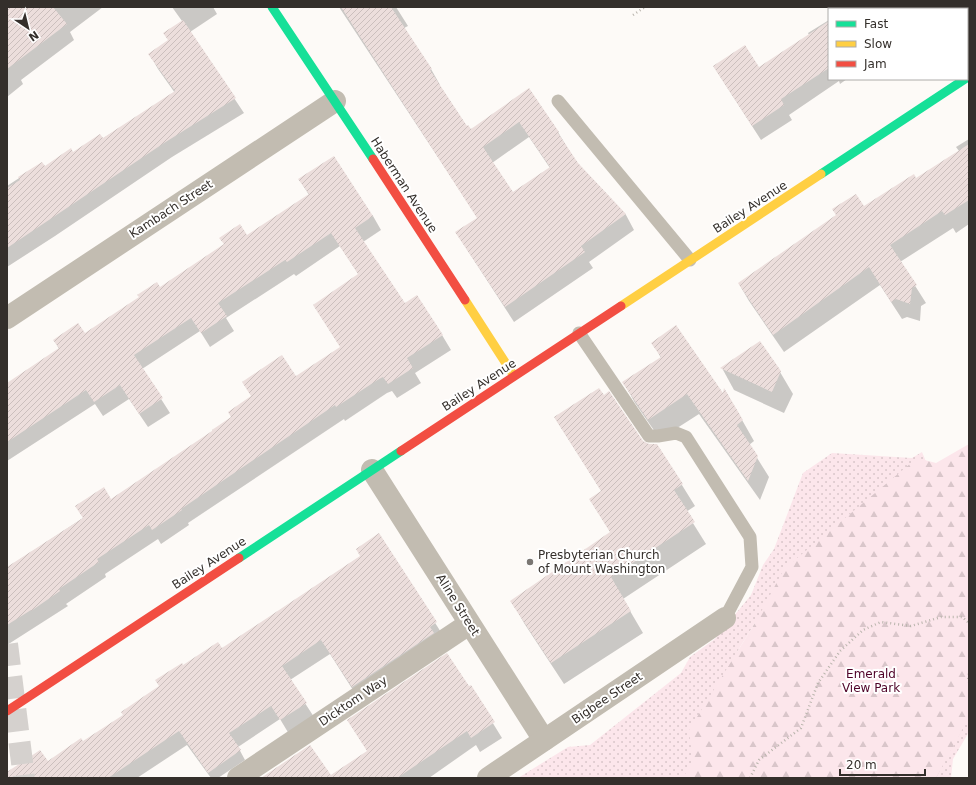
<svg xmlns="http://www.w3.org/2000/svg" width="976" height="785" viewBox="0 0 976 785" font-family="'DejaVu Sans',sans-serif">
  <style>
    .grass { fill: url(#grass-dots) }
    .forest { fill: url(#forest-firs) }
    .shadow { fill: #0003; fill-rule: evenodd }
    .building { fill: url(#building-hatch); fill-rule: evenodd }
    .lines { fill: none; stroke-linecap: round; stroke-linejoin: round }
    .highway-tunnel { stroke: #d5d1ce; stroke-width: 22; stroke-dasharray: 22 11; stroke-linecap: butt }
    .path { stroke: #b9b4ac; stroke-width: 2.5; stroke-dasharray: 1 3; stroke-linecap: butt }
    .lane { stroke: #c2bcb1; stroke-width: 13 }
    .street { stroke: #c2bcb1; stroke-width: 22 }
    .fast { stroke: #16e098; stroke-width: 9 }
    .slow { stroke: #ffcf43; stroke-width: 9 }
    .jam { stroke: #f24e42; stroke-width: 9 }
    .poi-dot { fill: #7a7672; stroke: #fff; stroke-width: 1.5 }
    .labels { text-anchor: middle; stroke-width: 4; stroke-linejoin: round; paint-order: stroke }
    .street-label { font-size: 12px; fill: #342f2b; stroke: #fff }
    .poi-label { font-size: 12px; fill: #342f2b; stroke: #fff; text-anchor: start }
    .park-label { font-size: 12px; fill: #4f0429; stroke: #fff }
  </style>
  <defs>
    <pattern id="grass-dots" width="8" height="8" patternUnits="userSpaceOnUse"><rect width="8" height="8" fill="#fce6eb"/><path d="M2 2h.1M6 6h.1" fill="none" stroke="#d9c6ca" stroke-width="1.8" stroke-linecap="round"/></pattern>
    <pattern id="forest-firs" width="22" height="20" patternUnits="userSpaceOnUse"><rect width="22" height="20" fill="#fce6eb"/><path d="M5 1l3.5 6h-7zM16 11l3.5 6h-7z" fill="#d9c6ca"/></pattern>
    <pattern id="building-hatch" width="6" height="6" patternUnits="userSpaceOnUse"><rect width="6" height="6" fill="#ecdedc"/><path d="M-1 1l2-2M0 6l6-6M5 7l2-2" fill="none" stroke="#cbbfbd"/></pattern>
  </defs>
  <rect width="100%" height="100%" fill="#fdfaf7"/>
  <polygon class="grass" points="922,452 927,464 755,623 737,652 969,499 969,732 953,759 951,778 518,778 568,747 590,745 681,673 690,657 715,639 751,595 763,565 774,549 803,473 832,453 912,458"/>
  <polygon class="forest" points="969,444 969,717 936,778 682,778 693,764 689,730 755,623 784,569 917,458 936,463"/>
  <g class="shadow">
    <polygon points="16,7 103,7 70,32 74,40 21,80 23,84 7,97 7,14"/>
    <polygon points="172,7 213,7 217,14 190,32 244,113 172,157 55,236 7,267 7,186 42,163 44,167 102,139 175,93 158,69 150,55 169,41 182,21"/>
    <path d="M339,7H396L408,26L404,28L431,69L440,85H439L467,127L471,131L529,90L558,132L577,164L626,215L634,230L589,262L593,268L514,322L466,248L478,218ZM529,137L550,168L512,193L492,163Z"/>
    <polygon points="848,7 854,7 855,9 845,9"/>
    <polygon points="909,7 961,7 958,9 910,9"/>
    <polygon points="829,20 829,79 847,79 840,84 839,81 789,115 792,120 761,140 714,67 759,68 809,35 808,33"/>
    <polygon points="969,139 969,224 956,233 953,228 900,262 926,303 921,306 920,321 907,317 902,319 880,285 784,352 749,301 739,284 864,208 916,179 959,151 956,147"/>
    <polygon points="299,179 373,216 381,230 363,242 404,304 442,335 451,350 415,373 421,383 397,398 392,391 387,393 345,421 344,419 188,523 189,525 161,544 158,539 105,574 106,577 66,604 68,606 7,645 7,568 341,348 359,275 340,246 296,276 294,274 226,318 234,331 210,347 200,331 142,369 170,413 148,427 129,399 103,416 95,404 7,461 7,384 59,349 54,340 85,335 247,236 309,195"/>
    <polygon points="653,343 723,395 725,390 754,441 749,445 769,477 760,500 699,414 660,439 635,403 624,383 661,358"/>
    <polygon points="722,368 780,372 793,394 784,413 734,390"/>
    <polygon points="555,418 642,442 648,445 657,445 695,506 686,512 706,544 623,599 643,633 564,684 524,623 512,601 611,533 590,499 602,492"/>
    <polygon points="379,534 444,637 360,701 330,654 290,680 314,717 289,734 280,719 238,747 245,760 218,778 211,778 187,745 137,778 19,778 83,742 124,716 183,667 222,649 361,556"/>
    <polygon points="470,686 502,738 480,752 476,745 429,778 261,778 330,776"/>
  </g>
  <g class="building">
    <polygon points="7,7 53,7 67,24 7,69"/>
    <path d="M341,7H391L432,69L430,70L467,126L468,125L471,129L529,88L559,132L558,133L578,163L626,214L581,246L585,252L505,307L455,232L477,218ZM519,122L550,167L513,192L483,147Z"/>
    <polygon points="183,20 236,98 164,143 7,248 7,188 20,180 18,177 42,162 45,166 71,148 73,152 100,134 103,138 175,91 148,54 168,40 163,33"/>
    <polygon points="829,21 829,68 781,99 784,105 752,126 713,66 745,45 759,67"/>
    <polygon points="969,144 969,200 945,215 942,211 890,245 917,285 912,288 910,304 896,299 891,302 869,267 773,335 738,283 836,215 832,209 856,194 864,206 914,174 916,178"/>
    <polygon points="334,156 373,216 355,228 405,303 417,295 443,335 407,358 413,368 388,384 383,377 379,379 336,407 335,405 181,509 182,510 152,530 149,525 97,559 99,562 59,589 60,591 31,611 31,610 7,625 7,567 83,518 75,506 104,487 111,499 212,431 212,430 231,417 228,412 251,396 242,382 282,355 296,376 340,347 313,305 358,274 331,233 287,262 285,260 218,303 227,316 201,333 191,318 134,355 163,398 139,414 120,385 94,402 86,390 7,442 7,383 59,348 53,340 78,323 85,333 139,297 137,295 157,282 160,287 224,244 219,238 240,224 247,235 309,194 298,179"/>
    <polygon points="676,325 723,393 724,388 743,420 737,425 758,456 748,481 687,394 648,420 622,382 661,357 651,343"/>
    <polygon points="760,341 781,371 772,392 720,368"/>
    <polygon points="599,388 604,395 609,391 643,441 649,444 657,444 683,484 674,490 695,522 611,577 631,611 551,663 510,601 610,532 589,499 601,491 554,417"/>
    <polygon points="379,533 437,622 430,627 434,633 352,687 321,640 282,666 307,703 280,720 271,706 229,733 241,750 208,773 179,731 108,778 7,778 7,772 40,750 48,761 81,738 83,741 123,715 121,712 159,686 155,680 182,663 183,665 218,642 222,648 360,556 356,549"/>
    <polygon points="447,653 469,686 471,685 495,722 471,738 467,731 397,778 261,778 310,745 331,775 367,751 347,720"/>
  </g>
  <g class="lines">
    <polyline class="highway-tunnel" points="7,644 24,778"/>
    <g class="path">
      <polyline points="633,15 645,7"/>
      <polyline points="969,674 968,677 969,682"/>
      <polyline points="750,778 759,760 801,728 818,683 840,651 863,630 881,622 911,626 941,617 962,617 969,623"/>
    </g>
    <g class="lane">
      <polyline points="558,101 690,260"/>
      <polyline points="579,333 649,436 658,436 676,433 686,437 750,537 752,567 725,618"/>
    </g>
    <g class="street">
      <polyline points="7,318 335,101"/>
      <polyline points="372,470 544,740"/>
      <polyline points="238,778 469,624"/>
      <polyline points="488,778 725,618"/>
    </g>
    <g class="fast">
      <polyline points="272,7 373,159"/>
      <polyline points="821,174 965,79"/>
      <polyline points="239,558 401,451"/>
    </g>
    <g class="slow">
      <polyline points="465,300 514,376"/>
      <polyline points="621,306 821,174"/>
    </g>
    <g class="jam">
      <polyline points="373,159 465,300"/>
      <polyline points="401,451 621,306"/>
      <polyline points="7,711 239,558"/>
    </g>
  </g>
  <circle class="poi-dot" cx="530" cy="562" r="4"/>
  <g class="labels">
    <g class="street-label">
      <text transform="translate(404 185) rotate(57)" y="4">Haberman Avenue</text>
      <text transform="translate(750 207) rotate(-33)" y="4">Bailey Avenue</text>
      <text transform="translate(171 209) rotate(-33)" y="4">Kambach Street</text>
      <text transform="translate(479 385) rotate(-33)" y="4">Bailey Avenue</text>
      <text transform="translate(209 563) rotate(-33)" y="4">Bailey Avenue</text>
      <text transform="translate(458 605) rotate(58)" y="4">Aline Street</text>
      <text transform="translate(607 698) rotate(-34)" y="4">Bigbee Street</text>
      <text transform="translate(353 701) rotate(-34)" y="4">Dicktom Way</text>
    </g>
    <g class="poi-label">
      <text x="538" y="559">Presbyterian Church<tspan x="538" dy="14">of Mount Washington</tspan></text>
    </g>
    <g class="park-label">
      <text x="871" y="678">Emerald<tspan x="871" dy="14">View Park</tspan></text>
    </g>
  </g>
  <rect width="976" height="785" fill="none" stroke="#342f2b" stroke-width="16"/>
  <rect x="828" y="8" width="140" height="72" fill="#ffffff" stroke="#aeacaa"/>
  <rect x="836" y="21" width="20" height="6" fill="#16e098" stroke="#aeacaa"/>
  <text x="864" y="28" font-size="12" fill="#342f2b">Fast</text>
  <rect x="836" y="41" width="20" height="6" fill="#ffcf43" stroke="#aeacaa"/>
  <text x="864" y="48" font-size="12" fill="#342f2b">Slow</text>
  <rect x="836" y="61" width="20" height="6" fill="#f24e42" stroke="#aeacaa"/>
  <text x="864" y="68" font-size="12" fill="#342f2b">Jam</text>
  <g transform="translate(28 28) rotate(145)" stroke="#ffffff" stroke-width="3" paint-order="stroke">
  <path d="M0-3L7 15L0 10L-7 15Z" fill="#342f2b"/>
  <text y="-6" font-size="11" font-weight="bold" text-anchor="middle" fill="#342f2b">N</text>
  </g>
  <path d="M840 769v6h85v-6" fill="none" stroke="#342f2b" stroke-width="2"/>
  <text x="846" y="769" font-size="12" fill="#342f2b" stroke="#ffffff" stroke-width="3" paint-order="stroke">20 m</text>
</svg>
